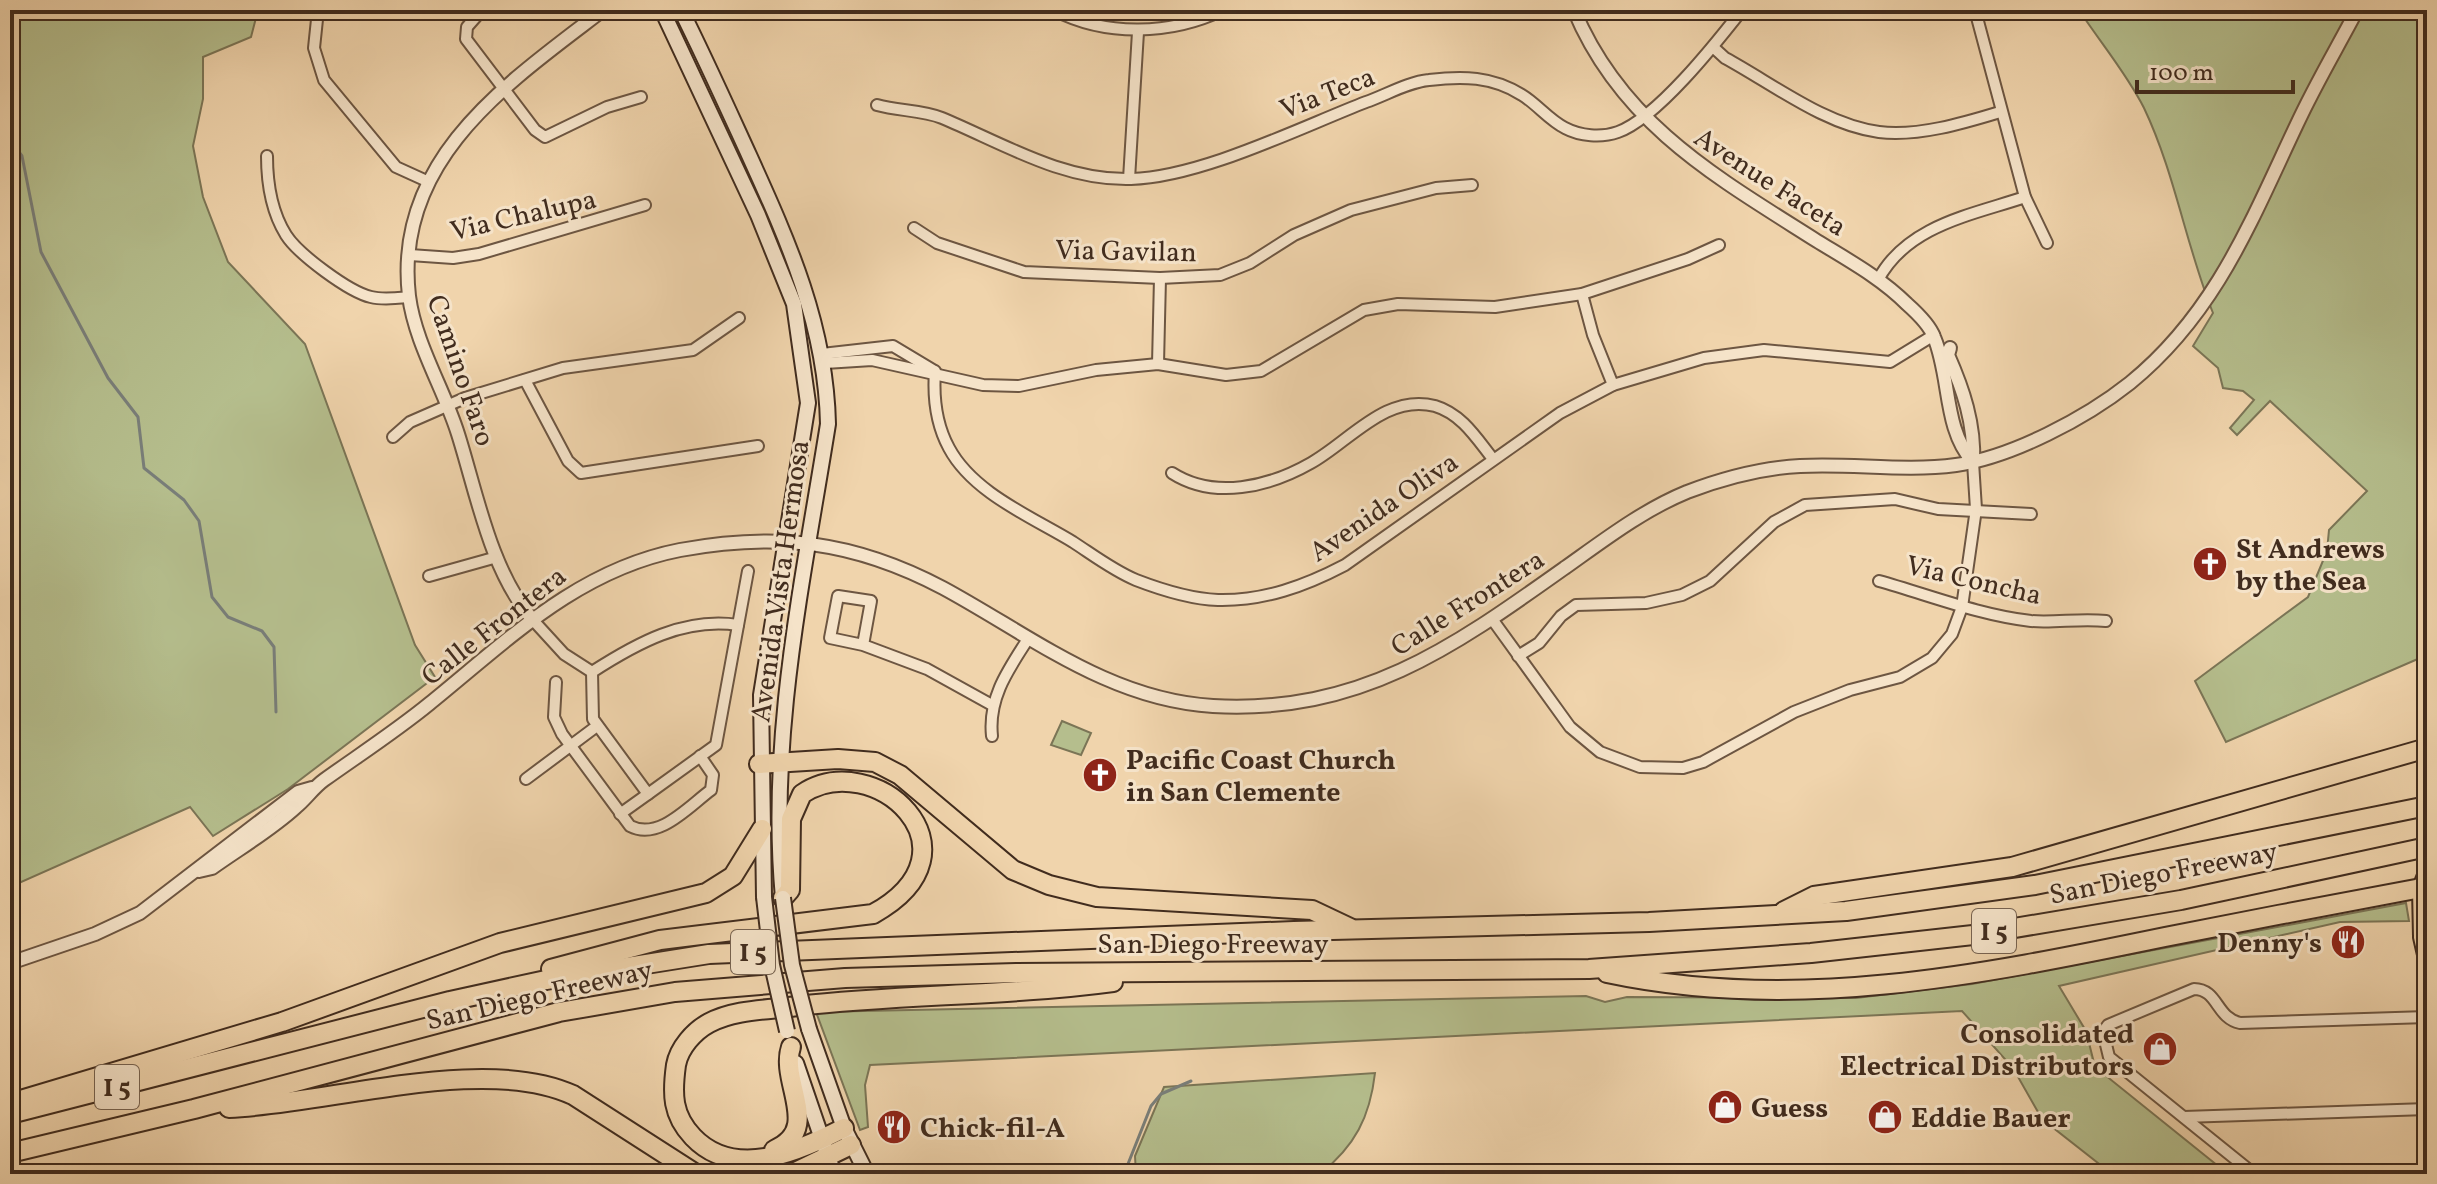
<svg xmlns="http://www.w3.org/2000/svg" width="2437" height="1184" viewBox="0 0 2437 1184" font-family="Vollkorn,serif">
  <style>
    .green { fill: #b5be8d; stroke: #7b7556; stroke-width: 2 }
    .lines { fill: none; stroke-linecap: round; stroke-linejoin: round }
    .stream { stroke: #797e79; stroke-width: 3 }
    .minor-casing { stroke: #6d5642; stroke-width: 14 }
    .tertiary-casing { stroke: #6d5642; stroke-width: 16 }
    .secondary-casing { stroke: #412c1e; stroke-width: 18 }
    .primary-casing { stroke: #412c1e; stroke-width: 20 }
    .trunk-casing { stroke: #412c1e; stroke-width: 20 }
    .motorway-casing { stroke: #412c1e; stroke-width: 22 }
    .minor { stroke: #f5e3c9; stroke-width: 10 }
    .tertiary { stroke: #f5e3c9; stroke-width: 12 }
    .secondary { stroke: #f5e3c9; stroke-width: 14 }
    .primary { stroke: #f0d4ac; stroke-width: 16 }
    .trunk { stroke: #f0d4ac; stroke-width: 16 }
    .motorway { stroke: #f0d4ac; stroke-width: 18 }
    .secondary-bridge-casing { stroke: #412c1e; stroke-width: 18; stroke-linecap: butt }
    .secondary-bridge { stroke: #f5e3c9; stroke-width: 14 }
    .labels { text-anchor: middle; stroke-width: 6; stroke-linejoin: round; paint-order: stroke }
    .shield { fill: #f5e3c9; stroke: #776351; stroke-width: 2 }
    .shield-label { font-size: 26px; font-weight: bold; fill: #412c1e }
    .street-label { font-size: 28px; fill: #412c1e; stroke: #f5e3c9 }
    .poi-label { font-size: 28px; font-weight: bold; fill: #412c1e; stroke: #f5e3c9; text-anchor: start }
  </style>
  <rect width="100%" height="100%" fill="#f0d4ac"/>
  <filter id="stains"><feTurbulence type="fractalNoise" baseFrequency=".0025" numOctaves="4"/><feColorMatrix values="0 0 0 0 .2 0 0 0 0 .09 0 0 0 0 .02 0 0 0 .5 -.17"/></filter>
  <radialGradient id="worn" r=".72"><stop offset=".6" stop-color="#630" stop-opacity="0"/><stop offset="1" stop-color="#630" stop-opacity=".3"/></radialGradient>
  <g class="green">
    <polygon points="10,10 258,10 251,37 203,57 203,99 193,146 203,197 228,262 305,344 415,645 435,677 288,789 213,836 190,807 10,887"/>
    <path d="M2079,10H2427V655L2226,742L2195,681L2308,597L2327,551L2329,530L2367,491L2270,401L2237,435L2230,428L2254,400L2243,391L2223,388L2218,368L2193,346L2213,313C2186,246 2175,173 2144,108C2127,74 2100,42 2079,10Z"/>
    <polygon points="1062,721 1091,733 1081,755 1051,745"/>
    <polygon points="2406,903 2409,921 2340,922 2059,986 2086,1031 2095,1067 2228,1174 2112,1174 2042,1119 2013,1068 1962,1011 870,1065 865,1085 868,1127 860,1130 816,1012 1586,996 1605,1002 1627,997 1856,998 1972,984"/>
    <path d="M1375,1073C1370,1117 1355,1146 1320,1174H1136L1135,1156L1164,1087Z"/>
  </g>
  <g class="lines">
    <g class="stream">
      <polyline points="10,39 16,10"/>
      <polyline points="10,140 22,156 41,252 108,378 138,417 144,468 184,500 199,521 212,597 228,617 262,631 274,647 276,712"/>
      <polyline points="1124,1174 1151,1106 1161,1094 1191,1081"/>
    </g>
    <g class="minor-casing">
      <g id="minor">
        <polyline points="318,10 314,48 324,80 396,167 429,182"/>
        <polyline points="482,10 467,27 466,39 535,130 545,137 607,107 641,97"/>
        <path d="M1054,10C1106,37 1171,35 1223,10"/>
        <polyline points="1975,10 2025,197 2047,243"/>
        <path d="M1713,47L1725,58C1773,84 1825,125 1879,132C1917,137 1964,123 2000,112"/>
        <path d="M877,105C898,111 923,110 942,118C1002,143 1063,181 1131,179C1201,177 1299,128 1366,102C1386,95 1408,82 1429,80C1462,76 1492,76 1522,95C1537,104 1549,120 1565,128C1580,136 1601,138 1618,132C1657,118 1716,43 1742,10"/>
        <path d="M267,156C267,184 271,211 286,235C298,254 349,292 371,297C383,300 398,298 409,297"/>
        <polyline points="1129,179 1138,32"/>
        <polyline points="914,228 937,243 1024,272 1160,278 1220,275 1250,263 1294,235 1351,210 1436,188 1472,185"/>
        <polyline points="410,255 453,258 479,254 645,205"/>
        <path d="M1878,280C1907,225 1972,215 2025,197"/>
        <polyline points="1582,294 1593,335 1613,385"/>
        <polyline points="822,354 893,346 933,370"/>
        <polyline points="825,363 872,360 983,385 1019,386 1096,370 1158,364 1226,375 1261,371 1364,310 1398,304 1495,307 1582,294 1688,259 1719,245"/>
        <polyline points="1158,364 1160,278"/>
        <path d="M935,371C933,398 936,424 949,448C973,493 1032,517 1073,542C1093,555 1114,571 1136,580C1162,590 1190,599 1218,600C1264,601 1305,586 1345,565L1560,413L1613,385L1704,358L1764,350L1890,362L1934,335"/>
        <polyline points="525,380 568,461 581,473 758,446"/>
        <polyline points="393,437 410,422 465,398 563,368 693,350 739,318"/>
        <path d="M1172,473C1214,500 1269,487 1311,463C1349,442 1386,393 1435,406C1462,414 1477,439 1493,459"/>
        <polyline points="429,576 497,557"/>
        <path d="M1879,581C1929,595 1979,615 2031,621C2056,623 2081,618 2106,621"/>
        <polyline points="532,619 564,654 592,672"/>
        <polyline points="1492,619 1570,727 1600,752 1640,767 1683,768 1703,762 1794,712 1850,690 1900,677 1932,658 1952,634 1962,607 1976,509 1973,462"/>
        <polyline points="863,645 871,601 838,596 830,638 863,645 927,669 992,705"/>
        <polyline points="1518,656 1539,643 1561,616 1576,605 1646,603 1682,595 1710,581 1774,522 1805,505 1895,499 1938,509 2031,514"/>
        <path d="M556,682L554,717L562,734L630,826C659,841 689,806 711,790L713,775L700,756"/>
        <path d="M992,736C988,698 1008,670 1028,639"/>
        <polyline points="526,779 597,726"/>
        <polyline points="648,794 716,745 748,571"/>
        <path d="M620,814L648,794L593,719L592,672C637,643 684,617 738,625"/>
        <polyline points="2184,1117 2427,1109"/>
        <path d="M2254,1174L2109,1057L2103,1032L2108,1025L2194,989C2218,989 2216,1018 2240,1023L2427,1017"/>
      </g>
    </g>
    <g class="tertiary-casing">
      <g id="tertiary">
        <path d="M1574,10C1622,125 1718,178 1817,241C1848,260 1881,278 1907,304C1916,312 1930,326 1934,337C1951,378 1943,428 1973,462"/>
        <path d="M1950,348L1948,355C1963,389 1975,424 1973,462"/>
        <path d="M532,619C490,569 477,494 458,434C444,389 415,343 409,296C393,159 509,82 603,10"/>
        <path d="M199,871L212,868C240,848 271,830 296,807C306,799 313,788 324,780C359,755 396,731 429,704C507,641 577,570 680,550C777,532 854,541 943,588C1030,635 1109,700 1213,706C1360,714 1452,648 1566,567C1604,540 1643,510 1687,492C1721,479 1763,468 1800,466C1852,463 1904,472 1956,465C2012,457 2086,418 2130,383C2216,313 2251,221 2297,124C2315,85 2337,48 2357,10"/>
        <polyline points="10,963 95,934 140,913 298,792 312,788"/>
      </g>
    </g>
    <g class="secondary-casing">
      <g id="secondary">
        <polyline points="662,10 758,215 794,304 808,403 761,695 764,897"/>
        <path d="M681,10C705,58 727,107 749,155C789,243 826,326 828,424C803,581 768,738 783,898"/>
        <polyline points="809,1029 844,1128 867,1174"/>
        <polyline points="796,1063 834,1174"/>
      </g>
    </g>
    <g class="primary-casing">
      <polyline id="primary" points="2421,888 2422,937 2427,959"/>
    </g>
    <g class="trunk-casing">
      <polyline id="trunk" points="2421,888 2427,873"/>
    </g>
    <g class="motorway-casing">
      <g id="motorway">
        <polyline points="759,764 838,759 875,762 900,775 1013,870 1049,885 1097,897 1312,910 1350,928"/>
        <polyline points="1784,911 1814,896 2012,867 2427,748"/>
        <path d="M551,969L660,940L873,914C989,850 873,746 802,794L791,819L790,890L783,898"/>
        <path d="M1607,973C1794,1013 1981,975 2165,937C2250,920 2336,904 2421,888"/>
        <polyline points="17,1101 282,1022 500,943 706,893 733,876 762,829"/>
        <path d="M229,1108C329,1104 484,1054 573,1095L696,1174"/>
        <polyline points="10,1114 450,1001 546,980 709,954 1294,931 1649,922 1846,911 2035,885 2427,806"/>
        <path d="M844,1128C799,1151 735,1181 693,1137C672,1115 672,1094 676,1065C679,1048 694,1031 709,1023C735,1009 769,1010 798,1006C903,994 1008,996 1113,982"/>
        <path d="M774,1150C823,1129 779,1082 791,1047"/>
        <polyline points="10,1153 194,1109 559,1012 675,992 845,978 1016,973 1589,969 1811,953 1973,935 2181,900 2427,847"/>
        <polyline points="791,1174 851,1145"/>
      </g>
    </g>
    <use href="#minor" class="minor"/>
    <use href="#tertiary" class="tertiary"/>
    <use href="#secondary" class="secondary"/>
    <use href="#primary" class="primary"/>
    <use href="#trunk" class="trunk"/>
    <use href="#motorway" class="motorway"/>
    <g class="secondary-bridge-casing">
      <g id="secondary-bridge">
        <polyline points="764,897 772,965 787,1031"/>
        <polyline points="783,898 792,965 809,1029"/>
      </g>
    </g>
    <use href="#secondary-bridge" class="secondary-bridge"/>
  </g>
  <defs>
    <g id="church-disc" transform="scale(1.8)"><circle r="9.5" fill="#8f2418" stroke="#f5e3c9"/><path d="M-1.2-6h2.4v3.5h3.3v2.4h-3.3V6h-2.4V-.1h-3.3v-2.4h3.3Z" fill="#fff"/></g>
    <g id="restaurant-disc" transform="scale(1.8)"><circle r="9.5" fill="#8f2418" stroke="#f5e3c9"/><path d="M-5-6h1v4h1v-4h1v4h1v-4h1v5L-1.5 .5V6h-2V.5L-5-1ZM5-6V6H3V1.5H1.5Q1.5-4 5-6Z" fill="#fff"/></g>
    <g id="shop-disc" transform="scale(1.8)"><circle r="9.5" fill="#8f2418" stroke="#f5e3c9"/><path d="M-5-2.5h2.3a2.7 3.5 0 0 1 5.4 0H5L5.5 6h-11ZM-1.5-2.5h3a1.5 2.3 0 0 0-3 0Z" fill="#fff"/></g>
  </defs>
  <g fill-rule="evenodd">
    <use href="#church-disc" x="2210" y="564"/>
    <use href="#church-disc" x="1100" y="775"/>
    <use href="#restaurant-disc" x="2348" y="942"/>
    <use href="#shop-disc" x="2160" y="1049"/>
    <use href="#shop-disc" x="1725" y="1107"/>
    <use href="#shop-disc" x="1885" y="1117"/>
    <use href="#restaurant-disc" x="894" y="1127"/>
  </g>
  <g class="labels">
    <g class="shield">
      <rect x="1972" y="909" width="44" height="44" rx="6"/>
      <rect x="731" y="930" width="44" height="44" rx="6"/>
      <rect x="95" y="1065" width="44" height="44" rx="6"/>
    </g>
    <g class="shield-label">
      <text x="1994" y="940">I 5</text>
      <text x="753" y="961">I 5</text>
      <text x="117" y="1096">I 5</text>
    </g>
    <g class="street-label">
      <text transform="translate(1327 92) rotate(-21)" y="10">Via Teca</text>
      <text transform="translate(1771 181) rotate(33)" y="10">Avenue Faceta</text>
      <text transform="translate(523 214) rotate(-13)" y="10">Via Chalupa</text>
      <text transform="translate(1126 250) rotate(1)" y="10">Via Gavilan</text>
      <text transform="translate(462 370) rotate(71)" y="10">Camino Faro</text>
      <text transform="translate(1383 506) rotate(-34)" y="10">Avenida Oliva</text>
      <text transform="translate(1974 579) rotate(13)" y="10">Via Concha</text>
      <text transform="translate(779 581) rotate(-82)" y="10">Avenida Vista Hermosa</text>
      <text transform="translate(1467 602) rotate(-32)" y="10">Calle Frontera</text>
      <text transform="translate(493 625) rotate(-38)" y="10">Calle Frontera</text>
      <text transform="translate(2163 872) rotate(-11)" y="10">San Diego Freeway</text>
      <text x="1213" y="953">San Diego Freeway</text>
      <text transform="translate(539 994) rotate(-13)" y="10">San Diego Freeway</text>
    </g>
    <g class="poi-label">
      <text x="2236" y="558">St Andrews<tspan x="2236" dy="32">by the Sea</tspan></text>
      <text x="1126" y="769">Pacific Coast Church<tspan x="1126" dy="32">in San Clemente</tspan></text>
      <text x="2322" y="952" text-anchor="end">Denny's</text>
      <text x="2134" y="1043" text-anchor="end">Consolidated<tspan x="2134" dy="32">Electrical Distributors</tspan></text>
      <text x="1751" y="1117">Guess</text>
      <text x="1911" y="1127">Eddie Bauer</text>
      <text x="920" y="1137">Chick-fil-A</text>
    </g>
  </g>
  <rect width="2437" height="1184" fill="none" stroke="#f0d4ac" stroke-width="40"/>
  <rect x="12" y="12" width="2413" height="1160" fill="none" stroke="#412c1e" stroke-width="4"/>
  <rect x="20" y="20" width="2397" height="1144" fill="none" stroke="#412c1e" stroke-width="2"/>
  <path d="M2137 80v12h156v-12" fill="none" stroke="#412c1e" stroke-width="4"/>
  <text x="2149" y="80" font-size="24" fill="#412c1e" stroke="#f5e3c9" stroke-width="6" paint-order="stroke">100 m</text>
  <rect width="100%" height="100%" filter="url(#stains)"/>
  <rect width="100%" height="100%" fill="url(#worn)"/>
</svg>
